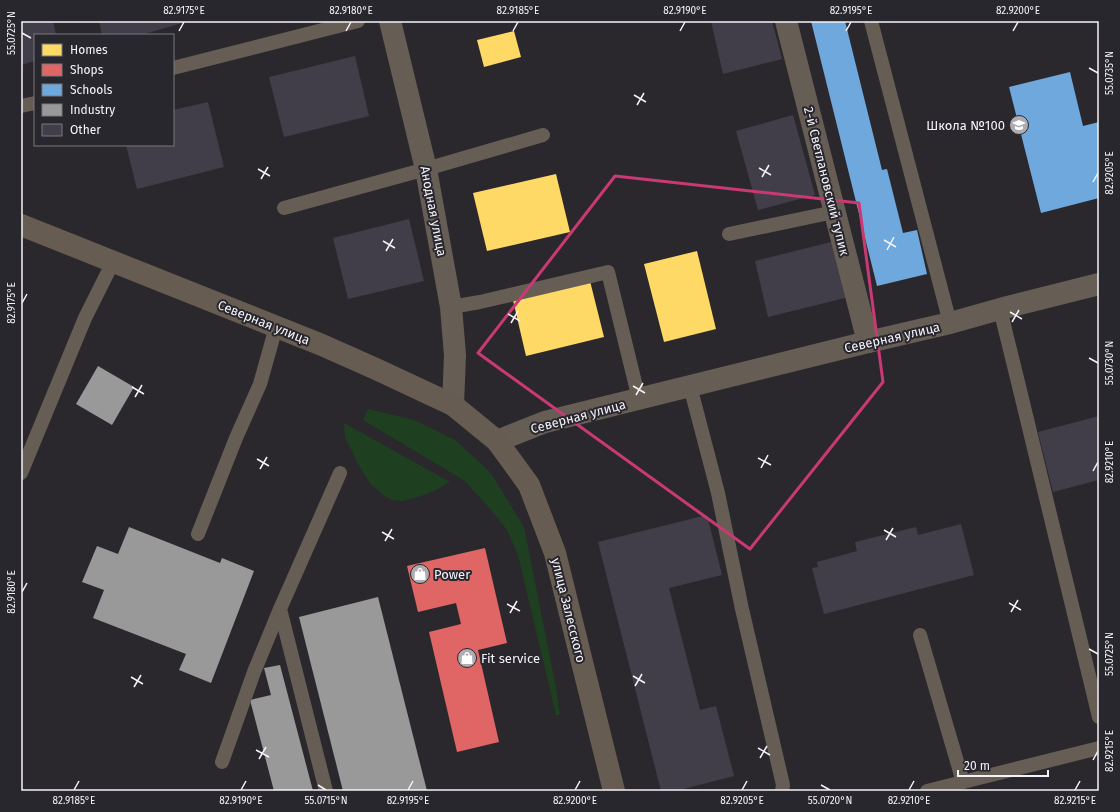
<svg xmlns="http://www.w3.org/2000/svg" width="1120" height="812" viewBox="0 0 1120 812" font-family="'Fira Sans',sans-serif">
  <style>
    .green { fill: #1e4021 }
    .homes { fill: #ffd966 }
    .shops { fill: #e06666 }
    .schools { fill: #6fa8dc }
    .industry { fill: #999 }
    .building { fill: #423e49 }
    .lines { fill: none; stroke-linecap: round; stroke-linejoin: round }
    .lane { stroke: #665e55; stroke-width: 14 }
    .street { stroke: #665e55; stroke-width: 22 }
    .secondary { stroke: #665c51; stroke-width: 22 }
    .marked { fill: none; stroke: #ca3973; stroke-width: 3; stroke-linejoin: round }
    .ticks { fill: none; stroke: #f5f3f8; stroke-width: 1.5 }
    .labels { text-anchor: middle; stroke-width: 4; stroke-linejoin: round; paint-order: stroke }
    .poi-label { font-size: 13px; fill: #f5f3f8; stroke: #29272e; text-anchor: start }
    .street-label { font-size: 13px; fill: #f5f3f8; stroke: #29272e }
    .neatline { fill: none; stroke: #f5f3f8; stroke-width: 1.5 }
    .ticks-label { font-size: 10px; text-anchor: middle; fill: #f5f3f8 }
  </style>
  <rect width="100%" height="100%" fill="#2a282d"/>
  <g class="green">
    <polygon points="368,409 414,420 455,440 490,472 524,527 556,688 560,715 556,715 518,555 507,530 492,511 465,481 363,420"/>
    <polygon points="344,423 450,482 438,489 424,495 403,501 392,500 383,495 370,483 358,464 345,437"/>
  </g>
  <g class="homes">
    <polygon points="514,31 521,57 484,67 477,40"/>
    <polygon points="556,174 570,232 487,251 473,193"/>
    <polygon points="697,251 716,329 664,342 644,264"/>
    <polygon points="589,277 604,337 526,356 512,296"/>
  </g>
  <polygon class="shops" points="485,548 507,643 478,650 499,742 457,752 429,632 461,624 456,603 418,612 407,566"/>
  <g class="schools">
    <polygon points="811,21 845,21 882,170 887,169 903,233 917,230 927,274 877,286"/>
    <polygon points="1070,72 1083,126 1099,122 1099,198 1041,213 1009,87"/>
  </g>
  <g class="industry">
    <polygon points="98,366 134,387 112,425 76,404"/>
    <polygon points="129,527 220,563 222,558 254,571 211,683 179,670 186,654 93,618 104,590 82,582 97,546 118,554"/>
    <polygon points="378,597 427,791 343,791 299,617"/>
    <polygon points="280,665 313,791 274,791 250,700 271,695 264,668"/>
  </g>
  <g class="building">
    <polygon points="21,21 53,21 56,35 35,35 35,61 21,65"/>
    <polygon points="99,21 189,21 141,35 102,35"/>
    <polygon points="711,21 772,21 782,59 723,74"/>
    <polygon points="355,56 369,116 284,137 269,77"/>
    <polygon points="208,102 224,167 137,189 126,145 173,145 173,110"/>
    <polygon points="793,115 815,195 758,210 736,131"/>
    <polygon points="409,219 424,281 348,299 333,238"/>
    <polygon points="835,241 849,297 768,317 755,261"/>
    <polygon points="1099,416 1099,480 1053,492 1038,432"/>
    <polygon points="707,515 722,575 669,588 700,710 716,706 734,776 676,791 661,791 598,542"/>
    <polygon points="961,524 974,575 824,614 812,568 818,567 817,562 857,551 855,542 916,527 918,535"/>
  </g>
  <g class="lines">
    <g class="lane">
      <polyline points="871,21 950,323"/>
      <polyline points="173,68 358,21"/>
      <polyline points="21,106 35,103"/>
      <polyline points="284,208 426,169 543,135"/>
      <polyline points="729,234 834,212"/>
      <polyline points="451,307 480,302 608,272 639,399"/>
      <polyline points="1000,309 1017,378 1099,717"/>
      <polyline points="690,386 718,493 742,609 783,785 782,791"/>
      <polyline points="21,473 85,318 113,262"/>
      <polyline points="198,534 236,438 260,384 276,327"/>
      <polyline points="920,635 963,782"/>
      <polyline points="222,762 254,672 280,609"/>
      <polyline points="326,791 280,609 340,473"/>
      <polyline points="927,791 1099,748"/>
    </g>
    <g class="street">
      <polyline points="390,21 426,169 451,307 455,355 453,405"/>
      <polyline points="786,21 868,342"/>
      <polyline points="497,441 545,422 868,342 950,323 1000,309 1099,284"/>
    </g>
    <polyline class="secondary" points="21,225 322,345 376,369 453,405 497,441 529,485 555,553 614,791"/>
  </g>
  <path class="marked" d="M615,176L859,203L883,382L750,549L478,353Z"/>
  <path class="ticks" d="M179,31L184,22M346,31L351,22M513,31L518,22M680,31L685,22M846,31L851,22M1013,31L1018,22M22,33L31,38M1089,68L1098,73M634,95L646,102M637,105L644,93M759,168L771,175M258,169L270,176M762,177L769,165M261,179L268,167M1093,182L1098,173M884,240L896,247M383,241L395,248M887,250L894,237M386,251L393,239M22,303L27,294M1010,312L1022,319M508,314L520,321M1012,322L1019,310M511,323L518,311M1089,358L1098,363M633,386L645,393M132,387L144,394M636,395L643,383M135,397L142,385M758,458L771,465M257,459L269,466M761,468L768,455M260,469L267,457M1093,471L1098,462M884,530L896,537M382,532L394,539M886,540L893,528M385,541L392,529M22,592L27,583M1009,603L1021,610M507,604L520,611M1011,612L1018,600M510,613L517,601M1089,649L1098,654M633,676L645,683M131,677L143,684M635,686L642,674M134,687L141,675M758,748L770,755M256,750L269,757M760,758L767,746M259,759L266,747M1093,760L1098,751M318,785L326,790M821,785L830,790M74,790L79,781M241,790L246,781M408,790L413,781M575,790L580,781M742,790L747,781M909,790L914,781M1075,790L1080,781"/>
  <defs>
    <g id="school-disc" transform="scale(1)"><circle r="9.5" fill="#aeacb1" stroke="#29272e"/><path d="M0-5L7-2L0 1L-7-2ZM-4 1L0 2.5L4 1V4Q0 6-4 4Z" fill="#fff"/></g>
    <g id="shop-disc" transform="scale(1)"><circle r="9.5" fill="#aeacb1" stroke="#29272e"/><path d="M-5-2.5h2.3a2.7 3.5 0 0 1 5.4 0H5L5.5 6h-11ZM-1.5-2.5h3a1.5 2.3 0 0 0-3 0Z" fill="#fff"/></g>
  </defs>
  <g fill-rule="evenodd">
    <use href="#school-disc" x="1019" y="125"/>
    <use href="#shop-disc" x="420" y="574"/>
    <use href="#shop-disc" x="467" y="658"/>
  </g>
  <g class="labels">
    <g class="poi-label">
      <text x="1005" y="130" text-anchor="end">Школа №100</text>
      <text x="434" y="579">Power</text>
      <text x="481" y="663">Fit service</text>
    </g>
    <g class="street-label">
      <text transform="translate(827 181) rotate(76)" y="5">2-й Светлановский тупик</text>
      <text transform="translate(434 211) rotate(79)" y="5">Анодная улица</text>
      <text transform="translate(264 322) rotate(22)" y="5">Северная улица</text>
      <text transform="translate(892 337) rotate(-13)" y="5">Северная улица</text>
      <text transform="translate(578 416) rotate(-15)" y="5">Северная улица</text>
      <text transform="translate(569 610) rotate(76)" y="5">улица Залесского</text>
    </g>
  </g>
  <rect width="1120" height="812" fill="none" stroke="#29272e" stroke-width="44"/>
  <rect x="34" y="34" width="140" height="112" fill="#29272e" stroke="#7b797f"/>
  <rect x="42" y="44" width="20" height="12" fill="#ffd966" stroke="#7b797f"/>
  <text x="70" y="54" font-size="12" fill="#f5f3f8">Homes</text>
  <rect x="42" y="64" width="20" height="12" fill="#e06666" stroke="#7b797f"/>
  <text x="70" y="74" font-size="12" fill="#f5f3f8">Shops</text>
  <rect x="42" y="84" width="20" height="12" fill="#6fa8dc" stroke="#7b797f"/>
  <text x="70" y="94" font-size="12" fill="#f5f3f8">Schools</text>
  <rect x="42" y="104" width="20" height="12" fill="#999999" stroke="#7b797f"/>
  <text x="70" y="114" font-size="12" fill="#f5f3f8">Industry</text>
  <rect x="42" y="124" width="20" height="12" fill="#423e49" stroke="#7b797f"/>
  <text x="70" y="134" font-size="12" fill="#f5f3f8">Other</text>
  <path d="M958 770v6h90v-6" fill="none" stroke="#f5f3f8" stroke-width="2"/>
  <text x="964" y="770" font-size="12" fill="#f5f3f8" stroke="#29272e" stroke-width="3" paint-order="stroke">20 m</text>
  <rect x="22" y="22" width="1076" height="768" class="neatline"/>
  <g class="ticks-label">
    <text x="184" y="14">82.9175°E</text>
    <text x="351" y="14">82.9180°E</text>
    <text x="518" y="14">82.9185°E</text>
    <text x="685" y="14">82.9190°E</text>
    <text x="851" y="14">82.9195°E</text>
    <text x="1018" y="14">82.9200°E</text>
    <text transform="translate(11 33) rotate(-90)" y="4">55.0725°N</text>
    <text transform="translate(1109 73) rotate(-90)" y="4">55.0735°N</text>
    <text transform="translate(1109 173) rotate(-90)" y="4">82.9205°E</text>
    <text transform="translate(11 303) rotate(-90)" y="4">82.9175°E</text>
    <text transform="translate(1109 363) rotate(-90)" y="4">55.0730°N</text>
    <text transform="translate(1109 462) rotate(-90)" y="4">82.9210°E</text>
    <text transform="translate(11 592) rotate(-90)" y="4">82.9180°E</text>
    <text transform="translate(1109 654) rotate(-90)" y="4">55.0725°N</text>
    <text transform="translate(1109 751) rotate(-90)" y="4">82.9215°E</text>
    <text x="74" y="804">82.9185°E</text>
    <text x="241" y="804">82.9190°E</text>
    <text x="326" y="804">55.0715°N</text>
    <text x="408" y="804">82.9195°E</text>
    <text x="575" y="804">82.9200°E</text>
    <text x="742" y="804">82.9205°E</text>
    <text x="830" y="804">55.0720°N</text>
    <text x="909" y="804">82.9210°E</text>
    <text x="1075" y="804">82.9215°E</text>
  </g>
</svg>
